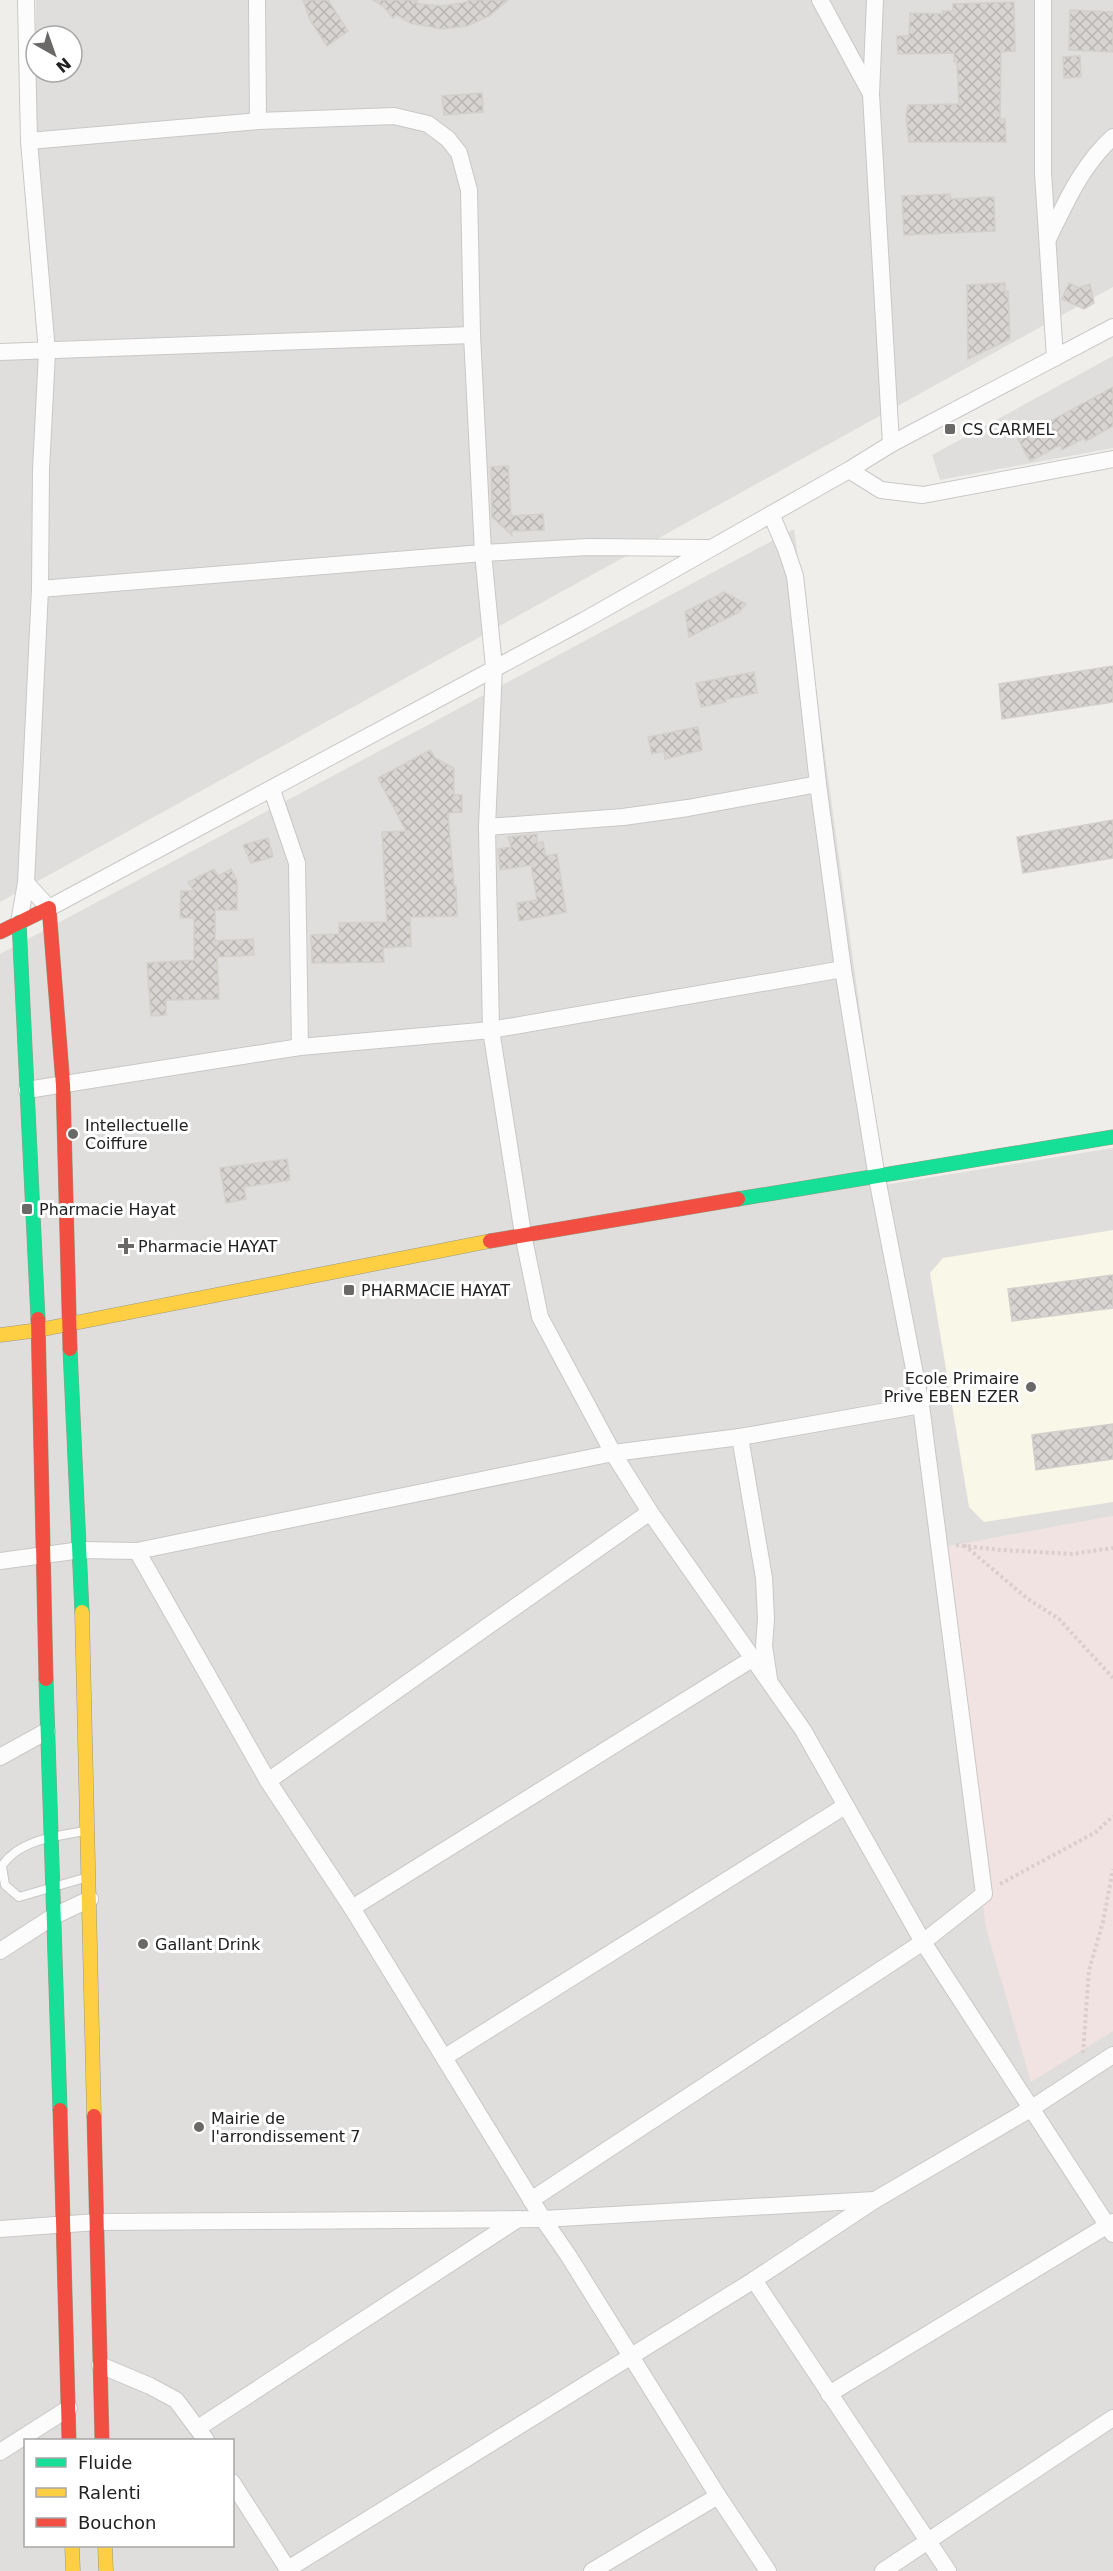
<svg xmlns="http://www.w3.org/2000/svg" width="1113" height="2571" viewBox="0 0 1113 2571" font-family="'DejaVu Sans',sans-serif">
  <style>
    .residential { fill: #dfdedc; fill-rule: evenodd }
    .commercial { fill: #f1e3e1 }
    .education { fill: #f8f7e8 }
    .building { fill: url(#building-cross-hatch); stroke: #d3d0cc; stroke-width: 1.5 }
    .lines { fill: none; stroke-linecap: round; stroke-linejoin: round }
    .lane-casing { stroke: #c9c8c7; stroke-width: 10 }
    .street-casing { stroke: #c9c8c7; stroke-width: 18 }
    .fast-casing { stroke: #999a82; stroke-width: 15 }
    .slow-casing { stroke: #999a82; stroke-width: 15 }
    .jam-casing { stroke: #999a82; stroke-width: 15 }
    .path { stroke: #dccecd; stroke-width: 4; stroke-dasharray: 3 3; stroke-linecap: butt }
    .lane { stroke: #fdfcfc; stroke-width: 8 }
    .street { stroke: #fdfcfc; stroke-width: 16 }
    .fast { stroke: #16e098; stroke-width: 14 }
    .slow { stroke: #ffcf43; stroke-width: 14 }
    .jam { stroke: #f24e42; stroke-width: 14 }
    .poi-dot { fill: #6a6968; stroke: #fff; stroke-width: 2 }
    .labels { text-anchor: middle; stroke-width: 6; stroke-linejoin: round; paint-order: stroke }
    .poi-label { font-size: 16px; fill: #222; stroke: #fff; text-anchor: start }
  </style>
  <defs>
    <pattern id="building-cross-hatch" width="8" height="8" patternUnits="userSpaceOnUse" patternTransform="scale(1.5)"><rect width="8" height="8" fill="#d7d4d2"/><path d="M0 0l8 8M0 8l8-8" fill="none" stroke="#b8b6b4"/></pattern>
  </defs>
  <rect width="100%" height="100%" fill="#f0eeeb"/>
  <g class="residential">
    <polygon points="36,0 1113,0 1113,287 0,902 0,355 39,354 36,72 72,72 72,36 36,36 36,52"/>
    <polygon points="1113,356 1113,448 940,480 932,455"/>
    <path d="M794,529L884,1185L1113,1148V1516L934,1549L1031,2081L1113,2031V2571H0V954ZM26,2440H232V2546H26Z"/>
  </g>
  <polygon class="commercial" points="1113,1516 1113,2031 1031,2082 986,1928 934,1549"/>
  <polygon class="education" points="1113,1230 1113,1502 984,1522 969,1507 930,1273 943,1258"/>
  <g class="building">
    <polygon points="303,0 328,0 348,31 327,46 310,20"/>
    <polygon points="373,0 418,0 415,2 419,4 442,6 463,3 470,0 508,0 489,16 467,26 442,29 410,23 397,15 393,18 383,6"/>
    <polygon points="1014,2 1015,51 1001,52 1000,119 1005,119 1006,142 909,142 906,116 908,105 959,104 957,62 954,62 954,53 898,54 897,36 909,36 910,13 943,14 943,11 953,11 953,4"/>
    <polygon points="1070,10 1113,12 1113,52 1069,50"/>
    <polygon points="1080,56 1081,77 1064,78 1063,57"/>
    <polygon points="482,93 483,112 444,115 442,96"/>
    <polygon points="950,194 951,199 994,197 995,231 904,235 902,196"/>
    <polygon points="1005,283 1005,292 1008,291 1010,339 968,359 967,285"/>
    <polygon points="1069,283 1079,288 1090,284 1094,303 1084,309 1062,299"/>
    <polygon points="1113,387 1113,426 1086,441 1084,438 1062,450 1060,445 1030,461 1018,439"/>
    <polygon points="508,466 511,516 543,514 544,530 511,531 512,535 492,517 491,467"/>
    <polygon points="724,592 746,604 738,613 689,637 685,612"/>
    <polygon points="1113,666 1113,702 1002,719 999,684"/>
    <polygon points="754,672 757,693 726,699 726,702 701,707 696,683"/>
    <polygon points="698,727 702,750 665,759 664,751 652,754 648,737"/>
    <polygon points="430,750 435,758 454,768 454,795 462,795 462,812 448,813 454,886 456,886 457,916 410,917 411,946 383,948 384,962 312,963 311,935 339,934 339,923 387,922 382,832 406,831 378,778"/>
    <polygon points="1113,820 1113,858 1023,873 1017,837"/>
    <polygon points="537,834 537,843 543,842 546,856 557,854 566,912 519,921 517,903 537,900 531,865 500,870 498,849 511,847 508,837"/>
    <polygon points="268,838 273,857 251,863 243,845"/>
    <polygon points="214,869 218,876 231,869 237,881 237,910 215,910 215,941 253,939 254,955 217,957 219,999 166,1000 166,1015 151,1016 147,963 194,960 194,918 180,918 181,891 194,891 188,882"/>
    <polygon points="287,1159 290,1180 244,1187 246,1199 226,1203 220,1168"/>
    <polygon points="1113,1275 1113,1308 1012,1321 1008,1289"/>
    <polygon points="1113,1424 1113,1459 1036,1470 1032,1435"/>
  </g>
  <g class="lines">
    <g class="lane-casing">
      <path id="lane" d="M85,1831C57,1836 18,1840 2,1866L5,1885L19,1897L88,1877"/>
    </g>
    <g class="street-casing">
      <g id="street">
        <polyline points="257,0 258,121"/>
        <polyline points="820,0 870,92"/>
        <polyline points="875,0 871,94 891,444"/>
        <polyline points="1043,0 1043,173 1055,358"/>
        <polyline points="29,141 258,121 394,116 428,124 448,139 459,153 469,190 472,335 483,553 494,667 487,827 491,1030 523,1234 540,1317 613,1453 650,1512 803,1730 923,1942 1113,2234"/>
        <path d="M1048,239C1066,202 1082,165 1113,137"/>
        <polyline points="0,352 472,335"/>
        <polyline points="849,470 881,490 923,495 1113,459"/>
        <polyline points="40,589 483,553 588,547 707,548"/>
        <polyline points="272,790 297,863 300,1047"/>
        <polyline points="487,827 623,817 688,808 818,784"/>
        <polyline points="26,883 49,908 583,621 849,470 891,444 1113,327"/>
        <polyline points="19,922 26,883 40,589 41,470 47,352 29,141 26,0"/>
        <polyline points="27,1090 300,1047 491,1030 843,969"/>
        <polyline points="740,1437 764,1578 766,1619 764,1646 769,1679"/>
        <polyline points="137,1551 268,1781 352,1908 543,2219 568,2255 718,2496 768,2571"/>
        <polyline points="0,1561 81,1550 137,1551 613,1453 740,1437 921,1405"/>
        <polyline points="0,1757 47,1731"/>
        <polyline points="268,1781 650,1512"/>
        <polyline points="352,1908 752,1659"/>
        <polyline points="0,1951 54,1916 90,1899"/>
        <polyline points="445,2057 845,1806"/>
        <polyline points="531,2200 923,1942 984,1894 921,1405 877,1178 843,969 818,784 795,576 786,549 771,514"/>
        <polyline points="0,2229 97,2222 543,2219 874,2200"/>
        <polyline points="754,2280 948,2571"/>
        <polyline points="100,2365 150,2386 176,2400 206,2440"/>
        <polyline points="829,2394 1113,2222"/>
        <polyline points="198,2428 518,2219"/>
        <polyline points="0,2452 69,2408"/>
        <polyline points="232,2482 289,2571"/>
        <polyline points="288,2569 754,2280 875,2200 1032,2108 1113,2055"/>
        <polyline points="592,2571 718,2496"/>
        <polyline points="883,2571 1113,2418"/>
      </g>
    </g>
    <g class="fast-casing">
      <g id="fast">
        <polyline points="19,922 38,1319"/>
        <polyline points="738,1199 1113,1137"/>
        <polyline points="70,1349 82,1612"/>
        <polyline points="46,1679 60,2110"/>
      </g>
    </g>
    <g class="slow-casing">
      <g id="slow">
        <polyline points="0,1335 39,1330 490,1241"/>
        <polyline points="82,1612 94,2116"/>
        <polyline points="72,2546 73,2571"/>
        <polyline points="105,2546 106,2571"/>
      </g>
    </g>
    <g class="jam-casing">
      <g id="jam">
        <polyline points="0,932 49,908 63,1085 70,1349"/>
        <polyline points="490,1241 738,1199"/>
        <polyline points="38,1319 46,1679"/>
        <polyline points="60,2110 69,2440"/>
        <polyline points="94,2116 102,2440"/>
      </g>
    </g>
    <g class="path">
      <polyline points="956,1545 1001,1550 1072,1554 1113,1548"/>
      <polyline points="964,1545 1028,1599 1059,1619 1113,1678"/>
      <polyline points="1000,1884 1096,1832 1113,1816"/>
      <polyline points="1083,2053 1089,1970 1103,1922 1113,1869"/>
    </g>
    <use href="#lane" class="lane"/>
    <use href="#street" class="street"/>
    <use href="#fast" class="fast"/>
    <use href="#slow" class="slow"/>
    <use href="#jam" class="jam"/>
  </g>
  <g class="poi-dot">
    <rect x="944" y="423" width="12" height="12" rx="3"/>
    <circle cx="73" cy="1134" r="6"/>
    <rect x="21" y="1203" width="12" height="12" rx="3"/>
    <path d="M123 1237h6v6h6v6h-6v6h-6v-6h-6v-6h6z"/>
    <rect x="343" y="1284" width="12" height="12" rx="3"/>
    <circle cx="1031" cy="1387" r="6"/>
    <circle cx="143" cy="1944" r="6"/>
    <circle cx="199" cy="2127" r="6"/>
  </g>
  <g class="labels">
    <g class="poi-label">
      <text x="962" y="435">CS CARMEL</text>
      <text x="85" y="1131">Intellectuelle<tspan x="85" dy="18">Coiffure</tspan></text>
      <text x="39" y="1215">Pharmacie Hayat</text>
      <text x="138" y="1252">Pharmacie HAYAT</text>
      <text x="361" y="1296">PHARMACIE HAYAT</text>
      <text x="1019" y="1384" text-anchor="end">Ecole Primaire<tspan x="1019" dy="18">Prive EBEN EZER</tspan></text>
      <text x="155" y="1950">Gallant Drink</text>
      <text x="211" y="2124">Mairie de<tspan x="211" dy="18">l'arrondissement 7</tspan></text>
    </g>
  </g>
  <rect x="24" y="2439" width="210" height="108" fill="#ffffff" stroke="#a7a7a7" stroke-width="1.5"/>
  <rect x="36" y="2458" width="30" height="9" fill="#16e098" stroke="#a7a7a7" stroke-width="1.5"/>
  <text x="78" y="2469" font-size="18" fill="#222222">Fluide</text>
  <rect x="36" y="2488" width="30" height="9" fill="#ffcf43" stroke="#a7a7a7" stroke-width="1.5"/>
  <text x="78" y="2499" font-size="18" fill="#222222">Ralenti</text>
  <rect x="36" y="2518" width="30" height="9" fill="#f24e42" stroke="#a7a7a7" stroke-width="1.5"/>
  <text x="78" y="2529" font-size="18" fill="#222222">Bouchon</text>
  <g transform="translate(54 54) rotate(140)"><circle r="28" fill="#ffffff" stroke="#a7a7a7" stroke-width="1.5"/>
  <path d="M0-4.5L10 22L0 15L-10 22Z" fill="#6a6968"/>
  <text y="-9" font-size="16" font-weight="bold" text-anchor="middle" fill="#222222">N</text>
  </g>
</svg>
